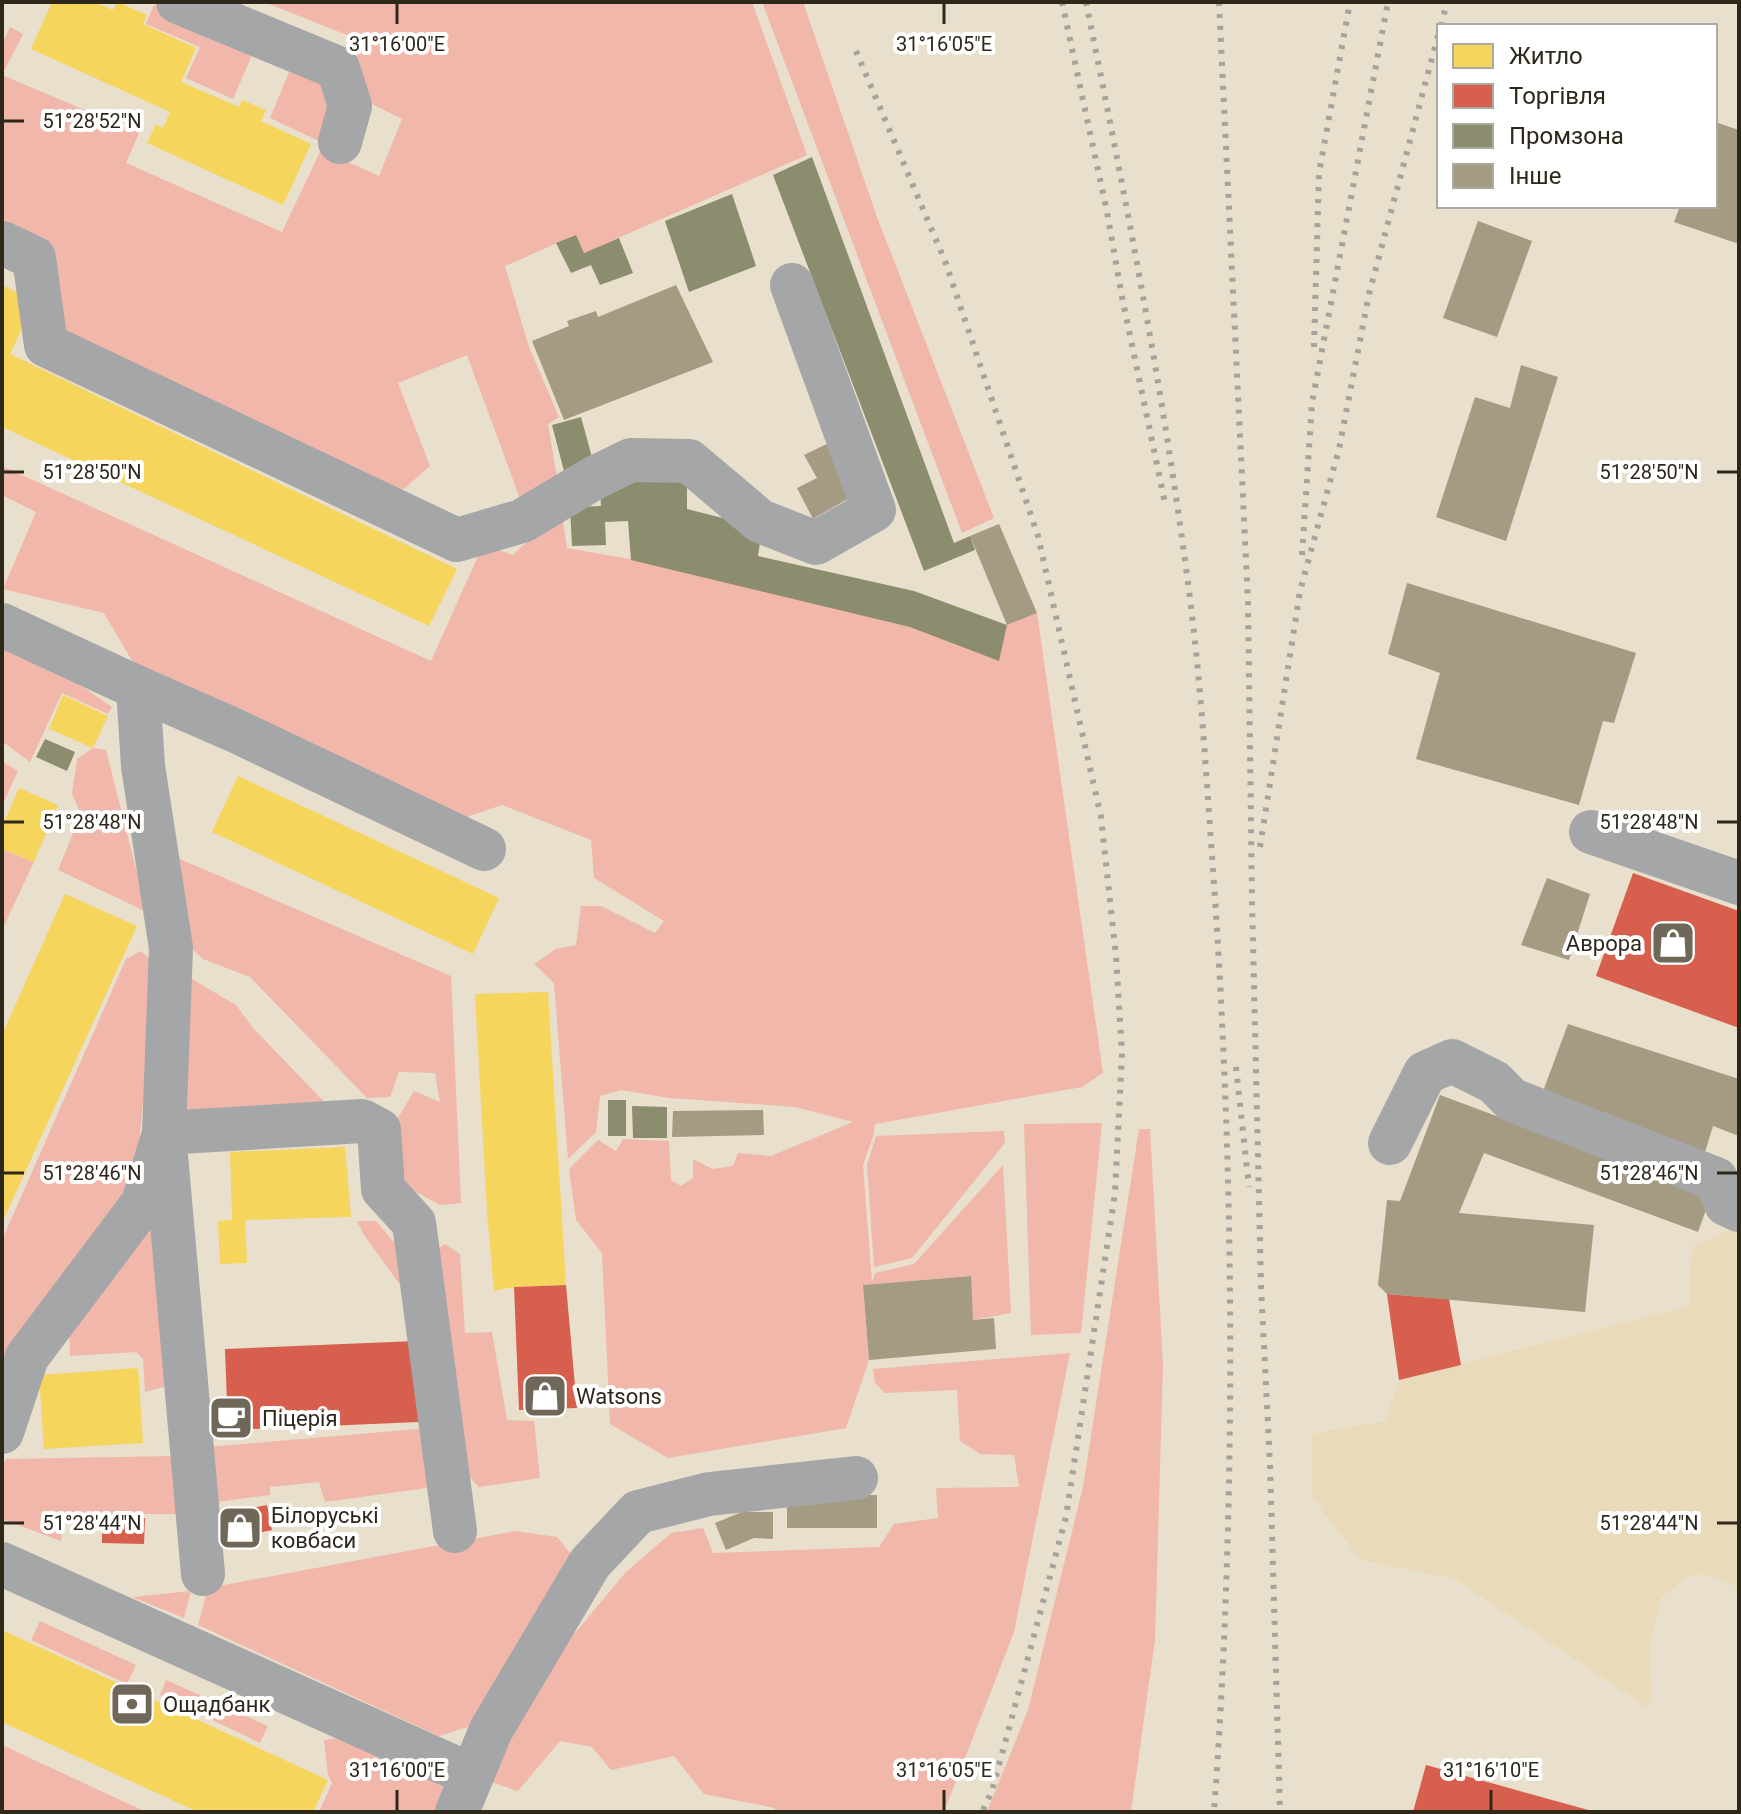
<svg xmlns="http://www.w3.org/2000/svg" width="1741" height="1814" viewBox="0 0 1741 1814" font-family="Roboto,sans-serif">
  <style>
    .built { fill: #e9daba }
    .green { fill: #f1b7aa }
    .homes { fill: #f6d55c }
    .shops { fill: #d6604d }
    .industry { fill: #8c8c6e }
    .building { fill: #a59b83 }
    .lines { fill: none; stroke-linecap: round; stroke-linejoin: round }
    .minor { stroke: #a5a6a7; stroke-width: 44 }
    .rail { stroke: #a7a39c; stroke-width: 6; stroke-dasharray: 4 8; stroke-linecap: butt }
    .ticks { fill: none; stroke: #2e281a; stroke-width: 3 }
    .labels { text-anchor: middle; stroke-width: 8; stroke-linejoin: round; paint-order: stroke }
    .poi-label { font-size: 22px; fill: #2e281a; stroke: #fff; text-anchor: start }
    .ticks-label { font-size: 20px; text-anchor: middle; fill: #2e281a; stroke: #fff; stroke-width: 8; stroke-linejoin: round; paint-order: stroke }
  </style>
  <rect width="100%" height="100%" fill="#e8dfcc"/>
  <polygon class="built" points="1739,1225 1739,1595 1734,1585 1701,1574 1688,1576 1661,1598 1649,1649 1652,1695 1646,1707 1455,1579 1361,1560 1313,1498 1312,1434 1385,1421 1399,1380 1689,1306 1692,1247"/>
  <g class="green">
    <polygon points="264,2 752,2 807,155 584,253 576,235 505,266 529,347 559,417 548,424 559,489 522,504 467,355 398,383 430,466 405,488 383,495 56,338 2,230 2,44 10,27 23,34 2,75 139,133 126,163 282,232 321,150 379,176 402,119 356,96 349,79 362,41"/>
    <polygon points="762,2 803,2 877,217 994,518 962,533"/>
    <polygon points="154,5 255,48 233,99 186,78 200,47 146,24"/>
    <polygon points="293,63 333,80 323,143 270,118"/>
    <polygon points="2,466 431,661 483,545 513,555 561,509 567,548 1007,625 1037,613 1103,1073 1082,1087 875,1124 874,1134 863,1165 872,1282 875,1273 914,1264 1003,1165 1011,1313 973,1320 970,1276 863,1285 869,1360 846,1428 668,1458 610,1424 602,1253 576,1220 569,1169 598,1140 616,1151 623,1139 669,1141 671,1180 681,1186 693,1178 693,1159 713,1169 733,1166 738,1153 771,1156 853,1122 795,1107 670,1098 621,1090 600,1096 596,1132 568,1159 554,983 534,964 556,949 576,945 581,906 601,906 655,933 664,921 594,878 591,840 502,805 455,821 138,671 104,613 3,589 36,512 2,495"/>
    <polygon points="2,641 68,677 112,707 108,714 62,693 30,762 2,741"/>
    <polygon points="93,748 106,750 147,912 58,870 81,814 72,794 77,759"/>
    <polygon points="2,761 18,771 2,806"/>
    <polygon points="2,849 34,862 2,930"/>
    <polygon points="173,856 451,976 461,1203 440,1205 398,1182 391,1130 414,1091 440,1102 435,1073 399,1072 390,1097 367,1098 250,977 203,959 186,943"/>
    <polygon points="141,951 156,965 134,1197 2,1389 2,1240 126,959"/>
    <polygon points="185,975 236,1005 253,1028 333,1111 177,1116"/>
    <polygon points="1102,1123 1081,1333 1031,1335 1024,1124"/>
    <polygon points="1139,1129 1150,1129 1163,1365 1155,1640 1131,1812 987,1812 1028,1710 1083,1487"/>
    <polygon points="1004,1131 1005,1143 912,1258 874,1267 867,1165 876,1136"/>
    <polygon points="357,1221 376,1221 408,1259 414,1304 364,1235"/>
    <polygon points="145,1222 160,1227 167,1386 145,1392 143,1359 136,1352 70,1356 69,1320"/>
    <polygon points="445,1244 460,1254 465,1333 492,1332 507,1420 534,1421 540,1478 479,1487 452,1459 428,1254"/>
    <polygon points="1070,1353 1014,1632 944,1812 775,1812 775,1808 704,1794 674,1756 611,1770 592,1747 560,1741 518,1791 491,1782 542,1673 625,1573 671,1533 703,1528 713,1553 879,1547 894,1524 938,1518 936,1488 1019,1487 1014,1455 980,1454 960,1441 957,1390 885,1393 875,1383 873,1369"/>
    <polygon points="429,1428 434,1487 325,1502 319,1482 270,1487 270,1495 216,1502 207,1447"/>
    <polygon points="175,1456 180,1514 64,1514 61,1541 2,1519 2,1468 6,1459"/>
    <polygon points="515,1531 557,1537 574,1558 481,1723 439,1736 198,1625 208,1588"/>
    <polygon points="191,1591 184,1618 132,1597"/>
    <polygon points="40,1621 136,1665 127,1684 31,1640"/>
    <polygon points="166,1680 268,1726 260,1743 160,1695"/>
    <polygon points="361,1735 445,1789 438,1812 319,1812 332,1783 328,1775 324,1740"/>
    <polygon points="2,1745 146,1812 2,1812"/>
  </g>
  <g class="homes">
    <polygon points="52,2 94,2 113,10 117,2 147,15 143,24 196,48 181,82 239,107 242,100 266,110 261,121 311,144 283,205 147,143 156,124 163,128 170,112 31,49"/>
    <polygon points="2,285 35,301 10,354 457,569 429,626 2,427"/>
    <polygon points="63,695 108,716 93,748 49,729"/>
    <polygon points="238,776 499,898 473,954 212,832"/>
    <polygon points="19,788 58,805 34,862 2,849 2,827"/>
    <polygon points="65,894 137,926 2,1223 2,1035"/>
    <polygon points="548,992 566,1285 514,1287 494,1291 487,1212 475,994"/>
    <polygon points="345,1147 351,1217 245,1220 247,1263 220,1264 218,1221 232,1220 230,1152"/>
    <polygon points="138,1368 143,1443 44,1449 39,1375"/>
    <polygon points="2,1630 328,1780 313,1812 198,1812 2,1722"/>
  </g>
  <g class="shops">
    <polygon points="1633,873 1739,911 1739,1028 1596,976"/>
    <polygon points="566,1285 577,1408 519,1410 514,1287"/>
    <polygon points="1387,1294 1449,1299 1461,1365 1399,1380"/>
    <polygon points="415,1341 419,1422 228,1430 225,1349"/>
    <polygon points="267,1505 272,1530 234,1538 229,1512"/>
    <polygon points="102,1517 145,1518 144,1544 102,1543"/>
    <polygon points="1426,1765 1592,1811 1592,1812 1413,1812"/>
  </g>
  <g class="industry">
    <polygon points="812,157 954,543 970,536 975,550 924,571 773,175"/>
    <polygon points="732,194 756,266 689,292 665,221"/>
    <polygon points="576,235 584,253 619,238 633,273 600,285 591,265 571,273 556,243"/>
    <polygon points="581,417 593,461 564,471 552,425"/>
    <polygon points="626,480 687,481 687,509 762,528 758,556 914,591 1007,625 999,661 910,627 631,560 628,521 605,522 606,545 572,546 570,507 601,506 600,488"/>
    <polygon points="45,739 75,752 67,771 36,757"/>
    <rect x="608" y="1100" width="18" height="36"/>
    <polygon points="632,1106 667,1107 667,1138 633,1138"/>
  </g>
  <g class="building">
    <polygon points="1715,122 1739,130 1739,244 1674,222 1680,206 1715,206"/>
    <polygon points="1478,221 1532,241 1497,337 1443,318"/>
    <polygon points="676,285 713,362 564,420 532,341 569,326 567,321 596,311 598,317"/>
    <polygon points="1521,365 1558,377 1506,541 1436,517 1475,397 1510,408"/>
    <polygon points="831,442 856,494 813,519 797,488 817,478 804,455"/>
    <polygon points="999,524 1037,613 1007,625 970,536"/>
    <polygon points="1407,583 1636,653 1614,723 1603,721 1579,805 1416,759 1440,673 1388,654"/>
    <polygon points="1547,878 1590,894 1569,960 1521,945"/>
    <polygon points="1568,1024 1739,1079 1739,1136 1713,1126 1705,1152 1542,1094"/>
    <polygon points="1440,1095 1711,1196 1698,1232 1484,1153 1459,1213 1594,1225 1585,1312 1387,1294 1378,1285 1387,1200 1400,1201"/>
    <polygon points="763,1110 764,1135 672,1137 673,1111"/>
    <polygon points="971,1276 973,1320 994,1318 996,1349 869,1360 863,1285"/>
    <polygon points="877,1495 877,1528 787,1528 787,1496"/>
    <polygon points="742,1512 773,1512 773,1539 754,1538 726,1550 715,1523"/>
  </g>
  <g class="lines">
    <g class="minor">
      <polyline points="178,2 338,68 350,106 340,142"/>
      <polyline points="2,243 34,258 46,345 457,540 522,521 594,478 631,460 689,461 760,521 816,543 874,510 792,285"/>
      <polyline points="2,625 138,688 143,766 171,948 164,1133 143,1203 27,1357 2,1432"/>
      <polyline points="138,688 236,731 484,849"/>
      <polyline points="1591,832 1739,883"/>
      <polyline points="1390,1143 1425,1073 1452,1061 1494,1082 1512,1100 1716,1179 1726,1204 1739,1210"/>
      <polyline points="2,1564 471,1775"/>
      <polyline points="203,1574 164,1133 362,1121 379,1130 383,1189 414,1223 455,1531"/>
      <polyline points="457,1812 491,1730 590,1563 638,1512 709,1494 856,1478"/>
    </g>
    <g class="rail">
      <polyline points="1062,2 1107,212 1122,297 1165,503"/>
      <path d="M1086,2C1127,205 1167,409 1192,615C1203,709 1208,804 1215,898C1235,1202 1236,1507 1214,1812"/>
      <polyline points="1219,2 1248,601 1252,899 1261,1286 1270,1464 1280,1812"/>
      <polyline points="1441,26 1447,2"/>
      <polyline points="856,51 945,261 1038,536 1101,817 1116,956 1122,1053 1115,1193 1066,1517 992,1791 982,1812"/>
      <polyline points="1314,347 1319,173 1350,2"/>
      <polyline points="1302,555 1312,403 1388,2"/>
      <polyline points="1260,847 1300,591 1339,449 1369,294 1439,32"/>
      <polyline points="1236,1067 1249,1187"/>
    </g>
  </g>
  <path class="ticks" d="M397,4V24M944,4V24M4,121H24M4,472H24M1717,472H1737M4,822H24M1717,822H1737M4,1173H24M1717,1173H1737M4,1523H24M1717,1523H1737M397,1790V1810M944,1790V1810M1491,1790V1810"/>
  <defs>
    <g id="shop-square" transform="scale(2.3)"><rect x="-9" y="-9" width="18" height="18" rx="4" fill="#6f6858" stroke="#fff"/><path d="M-5-2.5h2.3a2.7 3.5 0 0 1 5.4 0H5L5.5 6h-11ZM-1.5-2.5h3a1.5 2.3 0 0 0-3 0Z" fill="#fff"/></g>
    <g id="cafe-square" transform="scale(2.3)"><rect x="-9" y="-9" width="18" height="18" rx="4" fill="#6f6858" stroke="#fff"/><path d="M-5.5-4.5H6V0H3Q3 3.5 0 3.5H-2.5Q-5.5 3.5-5.5 0ZM3-3.2v2h1.7v-2ZM-6 4.5H4V6H-6Z" fill="#fff"/></g>
    <g id="bank-square" transform="scale(2.3)"><rect x="-9" y="-9" width="18" height="18" rx="4" fill="#6f6858" stroke="#fff"/><path d="M-6-4H6V4H-6ZM0-2.3a2.3 2.3 0 1 0 0 4.6a2.3 2.3 0 1 0 0-4.6Z" fill="#fff"/></g>
  </defs>
  <g fill-rule="evenodd">
    <use href="#shop-square" x="1673" y="943"/>
    <use href="#shop-square" x="545" y="1396"/>
    <use href="#cafe-square" x="231" y="1418"/>
    <use href="#shop-square" x="240" y="1528"/>
    <use href="#bank-square" x="132" y="1704"/>
  </g>
  <g class="labels">
    <g class="poi-label">
      <text x="1642" y="951" text-anchor="end">Аврора</text>
      <text x="576" y="1404">Watsons</text>
      <text x="262" y="1426">Піцерія</text>
      <text x="271" y="1523">Білоруські<tspan x="271" dy="25">ковбаси</tspan></text>
      <text x="163" y="1712">Ощадбанк</text>
    </g>
  </g>
  <g class="ticks-label">
    <text x="397" y="51">31°16'00"E</text>
    <text x="944" y="51">31°16'05"E</text>
    <text x="92" y="128">51°28'52"N</text>
    <text x="92" y="479">51°28'50"N</text>
    <text x="1649" y="479">51°28'50"N</text>
    <text x="92" y="829">51°28'48"N</text>
    <text x="1649" y="829">51°28'48"N</text>
    <text x="92" y="1180">51°28'46"N</text>
    <text x="1649" y="1180">51°28'46"N</text>
    <text x="92" y="1530">51°28'44"N</text>
    <text x="1649" y="1530">51°28'44"N</text>
    <text x="397" y="1777">31°16'00"E</text>
    <text x="944" y="1777">31°16'05"E</text>
    <text x="1491" y="1777">31°16'10"E</text>
  </g>
  <rect width="1741" height="1814" fill="none" stroke="#2e281a" stroke-width="8"/>
  <rect x="1437" y="24" width="280" height="184" fill="#ffffff" stroke="#aba9a3" stroke-width="2"/>
  <rect x="1453" y="44" width="40" height="24" fill="#f6d55c" stroke="#aba9a3" stroke-width="2"/>
  <text x="1509" y="64" font-size="24" fill="#2e281a">Житло</text>
  <rect x="1453" y="84" width="40" height="24" fill="#d6604d" stroke="#aba9a3" stroke-width="2"/>
  <text x="1509" y="104" font-size="24" fill="#2e281a">Торгівля</text>
  <rect x="1453" y="124" width="40" height="24" fill="#8c8c6e" stroke="#aba9a3" stroke-width="2"/>
  <text x="1509" y="144" font-size="24" fill="#2e281a">Промзона</text>
  <rect x="1453" y="164" width="40" height="24" fill="#a59b83" stroke="#aba9a3" stroke-width="2"/>
  <text x="1509" y="184" font-size="24" fill="#2e281a">Інше</text>
</svg>
